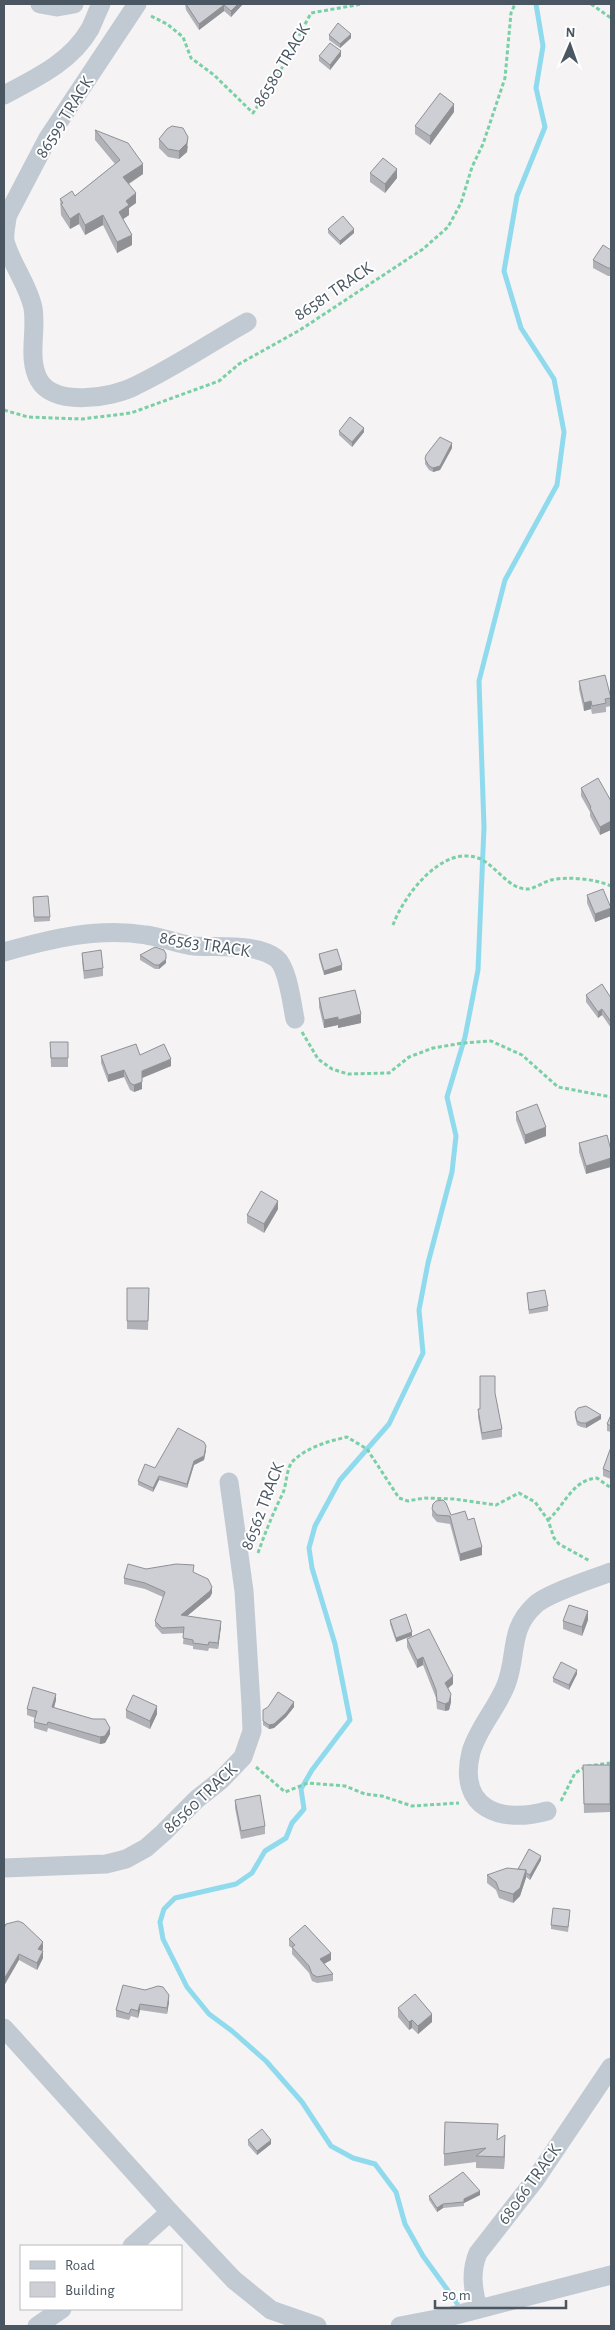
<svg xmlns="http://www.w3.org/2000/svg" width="615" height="2330" viewBox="0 0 615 2330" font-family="'Alegreya Sans',sans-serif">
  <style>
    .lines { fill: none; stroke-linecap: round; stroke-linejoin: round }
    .stream { stroke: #90daee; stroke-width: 5 }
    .path { stroke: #7ad0a6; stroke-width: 3; stroke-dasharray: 4 2.5; stroke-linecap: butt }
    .street { stroke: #c1cad2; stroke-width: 19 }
    .wall { fill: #b0b2b7 }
    .shaded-wall { fill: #909195 }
    .building { fill: #cdcfd5; stroke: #909195 }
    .labels { text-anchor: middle; stroke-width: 4; stroke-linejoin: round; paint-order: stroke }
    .street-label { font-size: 18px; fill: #4a5661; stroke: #fff }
  </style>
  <rect width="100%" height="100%" fill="#f5f3f3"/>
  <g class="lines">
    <polyline class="stream" points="457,2303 423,2256 405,2224 396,2192 375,2164 353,2158 331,2146 302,2102 266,2061 232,2031 209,2014 187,1987 163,1939 160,1922 164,1909 175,1898 236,1884 252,1873 265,1851 286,1838 292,1823 304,1809 301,1789 312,1770 350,1720 335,1644 312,1568 309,1548 315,1526 340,1480 389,1424 423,1353 419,1310 428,1263 452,1172 456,1136 447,1097 465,1037 478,970 484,827 479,681 505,580 557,485 564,432 554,379 521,328 504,271 517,196 545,127 536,88 543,46 536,4"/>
    <g class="path">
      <polyline points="591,4 611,18"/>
      <polyline points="151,16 167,24 183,37 191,58 214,75 253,113 277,77 311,13 362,4"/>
      <polyline points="4,410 28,417 82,419 131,413 219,381 239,364 300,330 423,249 448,227 461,203 472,167 483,144 505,78 511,13 515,4"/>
      <path d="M393,925C404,895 442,845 478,858C495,864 507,888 526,889C533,890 543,882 551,880C568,876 595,879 611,886"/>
      <polyline points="302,1032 318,1059 332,1069 348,1074 389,1073 409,1057 433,1048 463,1043 491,1041 522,1055 558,1087 611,1097"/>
      <path d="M548,1520C565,1505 572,1480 597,1478L611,1488"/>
      <path d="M258,1553C265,1533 273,1513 283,1493C287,1483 286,1467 294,1460C308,1447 329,1441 347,1437L367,1449L399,1498L408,1501L424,1498L454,1499L496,1505L519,1493L535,1502L548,1520L554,1538L559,1544L590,1561"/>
      <polyline points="256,1767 285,1792 308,1783 345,1786 365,1794 382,1796 412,1806 459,1803"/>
      <polyline points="561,1801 575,1773 587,1766 611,1763"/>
    </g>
    <g class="street">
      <polyline points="40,4 57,7 74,4"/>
      <path d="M4,95C36,78 71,62 90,29C94,21 97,12 101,4"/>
      <path d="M7,218C6,226 4,234 5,241C10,262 28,284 33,308C37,332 27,358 39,380C54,407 112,398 135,386C173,368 210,343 247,322"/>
      <polyline points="4,222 48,138 137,4"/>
      <path d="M4,952C50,939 98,927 146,935C162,937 178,944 194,946C218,948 256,943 276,958C288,967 292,1005 295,1019"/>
      <path d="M547,1811C501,1824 457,1809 471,1752C478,1728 497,1708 506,1685C518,1654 508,1630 535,1605C546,1594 594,1578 611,1572"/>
      <polyline points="4,1868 106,1864 126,1859 146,1848 163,1833 197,1799 221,1780 243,1757 252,1731 251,1705 244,1591 229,1482"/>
      <polyline points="4,2028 170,2212 234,2280 271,2310 317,2326"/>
      <polyline points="132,2246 170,2212"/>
      <path d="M478,2309C473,2289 470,2272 478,2253L535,2180L611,2067"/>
      <polyline points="37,2326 62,2309"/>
      <polyline points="400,2326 452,2316 611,2275"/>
    </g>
  </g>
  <g class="wall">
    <polygon points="185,4 243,4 231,17 224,11 199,30 186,10"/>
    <polygon points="329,35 351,38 340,48 329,40"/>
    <polygon points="319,56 341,56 330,70 319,61"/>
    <polygon points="454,112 430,145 415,134 415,126"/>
    <polygon points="95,130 143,174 129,184 136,203 129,208 129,215 123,219 132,245 117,253 103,225 85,235 79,224 70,229 61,215 60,199 75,196 115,164 95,140"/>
    <polygon points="159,139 188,146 187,152 179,159 168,157 159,148"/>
    <polygon points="370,173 397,178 385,193 370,182"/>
    <polygon points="328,229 354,233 340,245 328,233"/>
    <polygon points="611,250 611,276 608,276 593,268 593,260"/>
    <polygon points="339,431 364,432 352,447 339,435"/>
    <polygon points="452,448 440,470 433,472 429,470 425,464 425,459"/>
    <polygon points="579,681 611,696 611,706 606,707 606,712 592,714 591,709 584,711 579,689"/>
    <polygon points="581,788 611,801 600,835 590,816 590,812 581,796"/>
    <polygon points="587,895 611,916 595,922 587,903"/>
    <polygon points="33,897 50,917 50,921 34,922"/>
    <polygon points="82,953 103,968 103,976 84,979 82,961"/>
    <polygon points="319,954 342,970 324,975 319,958"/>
    <polygon points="140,955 166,963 159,969 155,969 140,960"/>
    <polygon points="586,995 611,998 611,1028 602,1015 598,1018 586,1002"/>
    <polygon points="319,998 361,1023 338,1028 338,1025 324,1028 319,1007"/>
    <polygon points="50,1042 68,1042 68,1067 51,1067"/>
    <polygon points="140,1055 171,1066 142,1078 142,1089 134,1092 130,1090 124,1077 108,1082 101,1063 101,1056"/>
    <polygon points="516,1112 546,1136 525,1144 516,1120"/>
    <polygon points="607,1135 586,1174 579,1152 579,1143"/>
    <polygon points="278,1209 264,1233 247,1223 247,1215"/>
    <polygon points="127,1288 149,1288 148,1330 127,1329"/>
    <polygon points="527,1293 548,1306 548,1311 529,1314"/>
    <polygon points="495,1394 502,1429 502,1437 482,1440 478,1417 478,1409 480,1409"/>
    <polygon points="575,1412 601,1419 586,1428 581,1427 577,1425 575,1417"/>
    <polygon points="611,1415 611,1432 607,1431 607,1424"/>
    <polygon points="611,1447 611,1479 603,1476 603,1469"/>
    <polygon points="206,1450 204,1460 194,1465 187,1488 159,1480 153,1492 138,1485 138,1481 155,1468"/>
    <polygon points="432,1509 451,1515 482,1555 460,1561 450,1524 437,1522 432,1516"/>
    <polygon points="146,1569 194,1573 212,1593 210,1597 187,1616 221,1626 218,1649 209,1648 208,1651 193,1649 193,1646 183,1644 184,1633 162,1634 155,1626 155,1621 163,1597 145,1589 124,1584 124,1578"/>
    <polygon points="406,1614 396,1642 390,1624 390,1620"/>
    <polygon points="588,1620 582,1636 563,1629 563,1621"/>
    <polygon points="407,1639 453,1684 448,1688 451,1702 449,1710 445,1711 437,1709 436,1698 423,1665 417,1668 407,1647"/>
    <polygon points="577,1674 569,1690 553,1682 553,1678"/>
    <polygon points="56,1700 54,1708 110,1734 105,1743 100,1744 48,1728 47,1732 34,1728 34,1722 35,1718 27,1715 27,1709"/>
    <polygon points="294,1707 286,1717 274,1728 269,1729 263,1725 263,1710"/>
    <polygon points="126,1710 157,1714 150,1729 126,1718"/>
    <polygon points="583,1765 610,1765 610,1812 584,1813"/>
    <polygon points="235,1800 265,1826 265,1834 241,1839 235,1808"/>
    <polygon points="541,1860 530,1880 526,1877 520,1896 513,1903 499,1898 496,1890 487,1883 487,1875 518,1869"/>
    <polygon points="570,1914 568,1932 551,1929 551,1925"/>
    <polygon points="4,1928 43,1949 41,1951 43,1958 37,1970 19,1960"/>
    <polygon points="289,1939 331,1960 324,1964 333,1974 333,1981 317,1983 312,1981 309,1973 292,1954 292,1948 289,1946"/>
    <polygon points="123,1985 169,2002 167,2014 140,2010 138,2018 131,2016 129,2020 116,2017 116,2010"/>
    <polygon points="398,2008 432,2022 418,2034 412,2028 409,2030 398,2017"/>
    <polygon points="248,2140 271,2144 257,2155 248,2145"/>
    <polygon points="498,2140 505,2147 504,2169 476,2168 476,2162 444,2166 444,2154"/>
    <polygon points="480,2195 464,2203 464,2206 443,2208 437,2212 429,2200 429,2196"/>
  </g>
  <g class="shaded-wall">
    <polygon points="238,4 243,4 231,17 231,11"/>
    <polygon points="224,5 224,11 199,30 199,24"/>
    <polygon points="351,34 351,38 340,48 340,44"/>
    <polygon points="341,51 341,56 330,70 330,65"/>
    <polygon points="454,104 454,112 430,145 430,136"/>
    <polygon points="188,137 187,152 179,159 179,151"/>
    <polygon points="143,164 143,174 123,187 123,177"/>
    <polygon points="397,169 397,178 385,193 385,184"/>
    <polygon points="136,193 136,203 129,208 129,215 119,222 119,212 126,201"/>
    <polygon points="79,213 79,224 70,229 70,219"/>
    <polygon points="103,215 103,225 85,235 85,225"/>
    <polygon points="354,229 354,233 340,245 340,241"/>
    <polygon points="132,235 132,245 117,253 117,242"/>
    <polygon points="364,428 364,432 352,447 352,442"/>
    <polygon points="452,443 452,448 440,470 433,472 433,468"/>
    <polygon points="591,701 591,709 584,711 584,703"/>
    <polygon points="611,821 611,830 600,835 600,827"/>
    <polygon points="611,908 611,916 595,922 595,914"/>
    <polygon points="166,959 166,963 159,969 159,965"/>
    <polygon points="342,965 342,970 324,975 324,971"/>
    <polygon points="602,1009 602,1015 598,1018 598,1012"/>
    <polygon points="361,1014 361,1023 338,1028 338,1020"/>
    <polygon points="338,1017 338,1025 324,1028 324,1020"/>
    <polygon points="171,1059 171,1066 142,1078 142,1071"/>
    <polygon points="124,1070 124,1077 108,1082 108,1075"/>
    <polygon points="142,1082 142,1089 134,1092 134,1085"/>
    <polygon points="546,1127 546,1136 525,1144 525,1135"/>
    <polygon points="611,1158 611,1167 586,1174 586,1166"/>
    <polygon points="278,1201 278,1209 264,1233 264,1224"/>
    <polygon points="601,1415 601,1419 586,1428 586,1423"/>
    <polygon points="206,1446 206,1450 204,1460 194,1465 187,1488 187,1484 194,1461"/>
    <polygon points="159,1476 159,1480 153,1492 153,1488"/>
    <polygon points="482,1547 482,1555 460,1561 460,1554"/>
    <polygon points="212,1587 212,1593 210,1597 181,1621 181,1615"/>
    <polygon points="588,1611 588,1620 582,1636 582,1627"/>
    <polygon points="221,1621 221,1626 218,1649 218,1643"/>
    <polygon points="412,1632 412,1636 396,1642 396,1638"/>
    <polygon points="423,1657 423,1665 417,1668 417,1660"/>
    <polygon points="577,1670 577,1674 569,1690 569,1685"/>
    <polygon points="453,1676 453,1684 445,1691 445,1683"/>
    <polygon points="56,1694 56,1700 52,1714 52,1707"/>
    <polygon points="451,1694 451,1702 449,1710 445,1711 445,1704"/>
    <polygon points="294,1702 294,1707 286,1717 274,1728 269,1729 269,1725"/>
    <polygon points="157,1706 157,1714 150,1729 150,1721"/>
    <polygon points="110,1728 110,1734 105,1743 100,1744 100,1737"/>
    <polygon points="541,1856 541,1860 530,1880 530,1875"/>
    <polygon points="526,1870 526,1878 520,1896 513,1903 513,1894"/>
    <polygon points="43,1942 43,1949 38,1955 38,1949"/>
    <polygon points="43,1951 43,1958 37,1970 37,1963"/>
    <polygon points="331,1953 331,1960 320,1966 320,1959"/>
    <polygon points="19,1954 19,1960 4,1986 4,1979"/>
    <polygon points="169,1995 169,2002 167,2014 167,2008"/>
    <polygon points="140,2004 140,2010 138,2018 138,2011"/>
    <polygon points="432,2014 432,2022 418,2034 418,2026"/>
    <polygon points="412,2020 412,2028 409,2030 409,2022"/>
    <polygon points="505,2135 505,2147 504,2169 504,2157"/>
    <polygon points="271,2140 271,2144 257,2155 257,2151"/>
    <polygon points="480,2191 480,2195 464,2203 464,2199"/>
    <polygon points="443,2204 443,2208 437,2212 437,2208"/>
  </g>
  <g class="building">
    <polygon points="186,4 238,4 231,11 224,5 199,24"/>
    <polygon points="338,23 351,34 340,44 329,35"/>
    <polygon points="330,43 341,51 330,65 319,56"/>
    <polygon points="440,93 454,104 430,136 415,126"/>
    <polygon points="172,126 183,128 188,137 187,143 179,151 168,149 159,139 167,129"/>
    <polygon points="95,130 128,143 143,164 123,177 136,193 126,201 129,205 119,212 132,235 117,242 103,215 85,225 79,213 70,219 61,204 63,203 60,199 72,191 75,196 120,160"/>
    <polygon points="383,158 397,169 385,184 370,173"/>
    <polygon points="343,216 354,229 340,241 328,229"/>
    <polygon points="603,245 611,250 611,268 608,268 593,260"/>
    <polygon points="350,417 364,428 352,442 339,431"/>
    <polygon points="440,437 452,443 440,466 433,468 429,466 425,459 426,455"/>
    <polygon points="605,675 611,698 605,699 606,703 592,706 591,701 584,703 579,681"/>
    <polygon points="598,778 611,801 611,821 600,827 590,808 591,807 581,788"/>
    <polygon points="603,889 611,908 595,914 587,895"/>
    <polygon points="48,896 50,917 34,917 33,897"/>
    <polygon points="155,947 164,950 166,954 166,959 159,965 155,965 140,955"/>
    <polygon points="337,949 342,965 324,971 319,954"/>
    <polygon points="101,950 103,968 84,971 82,953"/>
    <polygon points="602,984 611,998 611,1022 602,1009 598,1012 586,995"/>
    <polygon points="355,990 361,1014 338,1020 338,1017 324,1020 319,998"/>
    <polygon points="50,1042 68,1042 68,1058 51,1058"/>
    <polygon points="136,1044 140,1055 164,1044 171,1059 142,1071 142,1082 134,1085 130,1083 124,1070 108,1075 101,1056"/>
    <polygon points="537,1104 546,1127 525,1135 516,1112"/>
    <polygon points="607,1135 611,1150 611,1158 586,1166 579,1143"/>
    <polygon points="261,1191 278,1201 264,1224 247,1215"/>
    <polygon points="127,1288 149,1288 148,1321 127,1321"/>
    <polygon points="545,1290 548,1306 529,1310 527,1293"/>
    <polygon points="480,1376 495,1376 495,1393 502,1429 482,1433 478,1409 480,1409"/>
    <polygon points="586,1406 601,1415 586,1423 581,1423 577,1421 575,1412 578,1408"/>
    <polygon points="611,1415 611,1426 607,1424"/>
    <polygon points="178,1428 204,1442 206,1446 204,1456 194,1461 187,1484 159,1476 153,1488 138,1481 145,1464 155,1468"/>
    <polygon points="611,1447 611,1472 603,1469"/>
    <polygon points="443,1500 446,1503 451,1515 465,1511 468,1520 474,1518 482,1547 460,1554 450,1516 437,1515 432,1509 433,1504 436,1501"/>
    <polygon points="128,1564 146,1569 176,1564 194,1565 193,1572 208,1579 212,1587 210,1591 181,1615 221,1621 218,1643 209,1642 208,1645 193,1643 193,1640 183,1638 184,1627 162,1628 155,1621 165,1592 145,1583 124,1578"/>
    <polygon points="569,1605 588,1611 582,1627 563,1621"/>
    <polygon points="406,1614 412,1632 396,1638 390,1620"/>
    <polygon points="429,1629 453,1676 445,1683 451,1694 449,1702 445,1704 437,1701 436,1690 423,1657 417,1660 407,1639"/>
    <polygon points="561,1662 577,1670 569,1685 553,1678"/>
    <polygon points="33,1687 56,1694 52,1707 93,1719 105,1719 110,1728 105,1736 100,1737 48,1722 47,1725 34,1722 37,1711 27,1709"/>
    <polygon points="278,1692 294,1702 286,1713 274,1724 269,1725 263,1721 263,1710 268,1707"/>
    <polygon points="133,1695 157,1706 150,1721 126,1710"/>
    <polygon points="583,1765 610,1765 610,1804 584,1804"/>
    <polygon points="260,1795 265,1826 241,1831 235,1800"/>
    <polygon points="529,1849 541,1856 530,1875 526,1873 526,1870 518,1869"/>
    <polygon points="507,1868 526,1870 520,1888 513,1894 499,1890 496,1882 487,1875"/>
    <polygon points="553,1908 570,1910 568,1927 551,1925"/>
    <polygon points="18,1921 23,1923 43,1942 38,1949 43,1951 37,1963 19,1954 4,1979 4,1928 6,1924"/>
    <polygon points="305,1925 331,1953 320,1959 333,1974 317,1977 312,1974 309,1966 292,1947 295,1945 289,1939"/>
    <polygon points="123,1985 145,1990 158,1986 163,1987 169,1995 167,2008 140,2004 138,2011 131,2009 129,2014 116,2010"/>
    <polygon points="415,1994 432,2014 418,2026 412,2020 409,2022 398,2008"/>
    <polygon points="445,2122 498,2124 497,2140 505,2135 504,2157 476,2156 486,2148 444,2154"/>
    <polygon points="262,2129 271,2140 257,2151 248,2140"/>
    <polygon points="463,2172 480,2191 464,2199 464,2202 443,2204 437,2208 429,2196"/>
  </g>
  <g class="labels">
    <g class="street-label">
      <text transform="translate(281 65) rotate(-59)" y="6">86580 TRACK</text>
      <text transform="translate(64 117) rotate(-58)" y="6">86599 TRACK</text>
      <text transform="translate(333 291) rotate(-34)" y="6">86581 TRACK</text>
      <text transform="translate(205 944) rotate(9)" y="6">86563 TRACK</text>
      <text transform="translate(262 1506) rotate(-69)" y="6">86562 TRACK</text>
      <text transform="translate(200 1798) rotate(-43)" y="6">86560 TRACK</text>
      <text transform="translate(529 2184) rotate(-54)" y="6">68066 TRACK</text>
    </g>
  </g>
  <rect width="615" height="2330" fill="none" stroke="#4a5661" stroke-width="10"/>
  <rect x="20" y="2245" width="162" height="65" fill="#ffffff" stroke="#b7bbc0"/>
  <rect x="30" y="2261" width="25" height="8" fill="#c1cad2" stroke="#b7bbc0"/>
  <text x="65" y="2270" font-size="15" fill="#4a5661">Road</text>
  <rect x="30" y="2282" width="25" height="15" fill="#cdcfd5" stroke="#b7bbc0"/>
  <text x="65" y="2295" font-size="15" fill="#4a5661">Building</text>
  <g transform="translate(570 45) rotate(2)" stroke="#ffffff" stroke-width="4" paint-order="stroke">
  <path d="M0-4L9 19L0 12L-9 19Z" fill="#4a5661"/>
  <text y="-8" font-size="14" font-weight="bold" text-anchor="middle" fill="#4a5661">N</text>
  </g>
  <path d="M435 2300v8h131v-8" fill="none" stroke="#4a5661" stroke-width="2.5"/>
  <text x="442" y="2300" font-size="15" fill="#4a5661" stroke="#ffffff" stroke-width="4" paint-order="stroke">50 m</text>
</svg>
